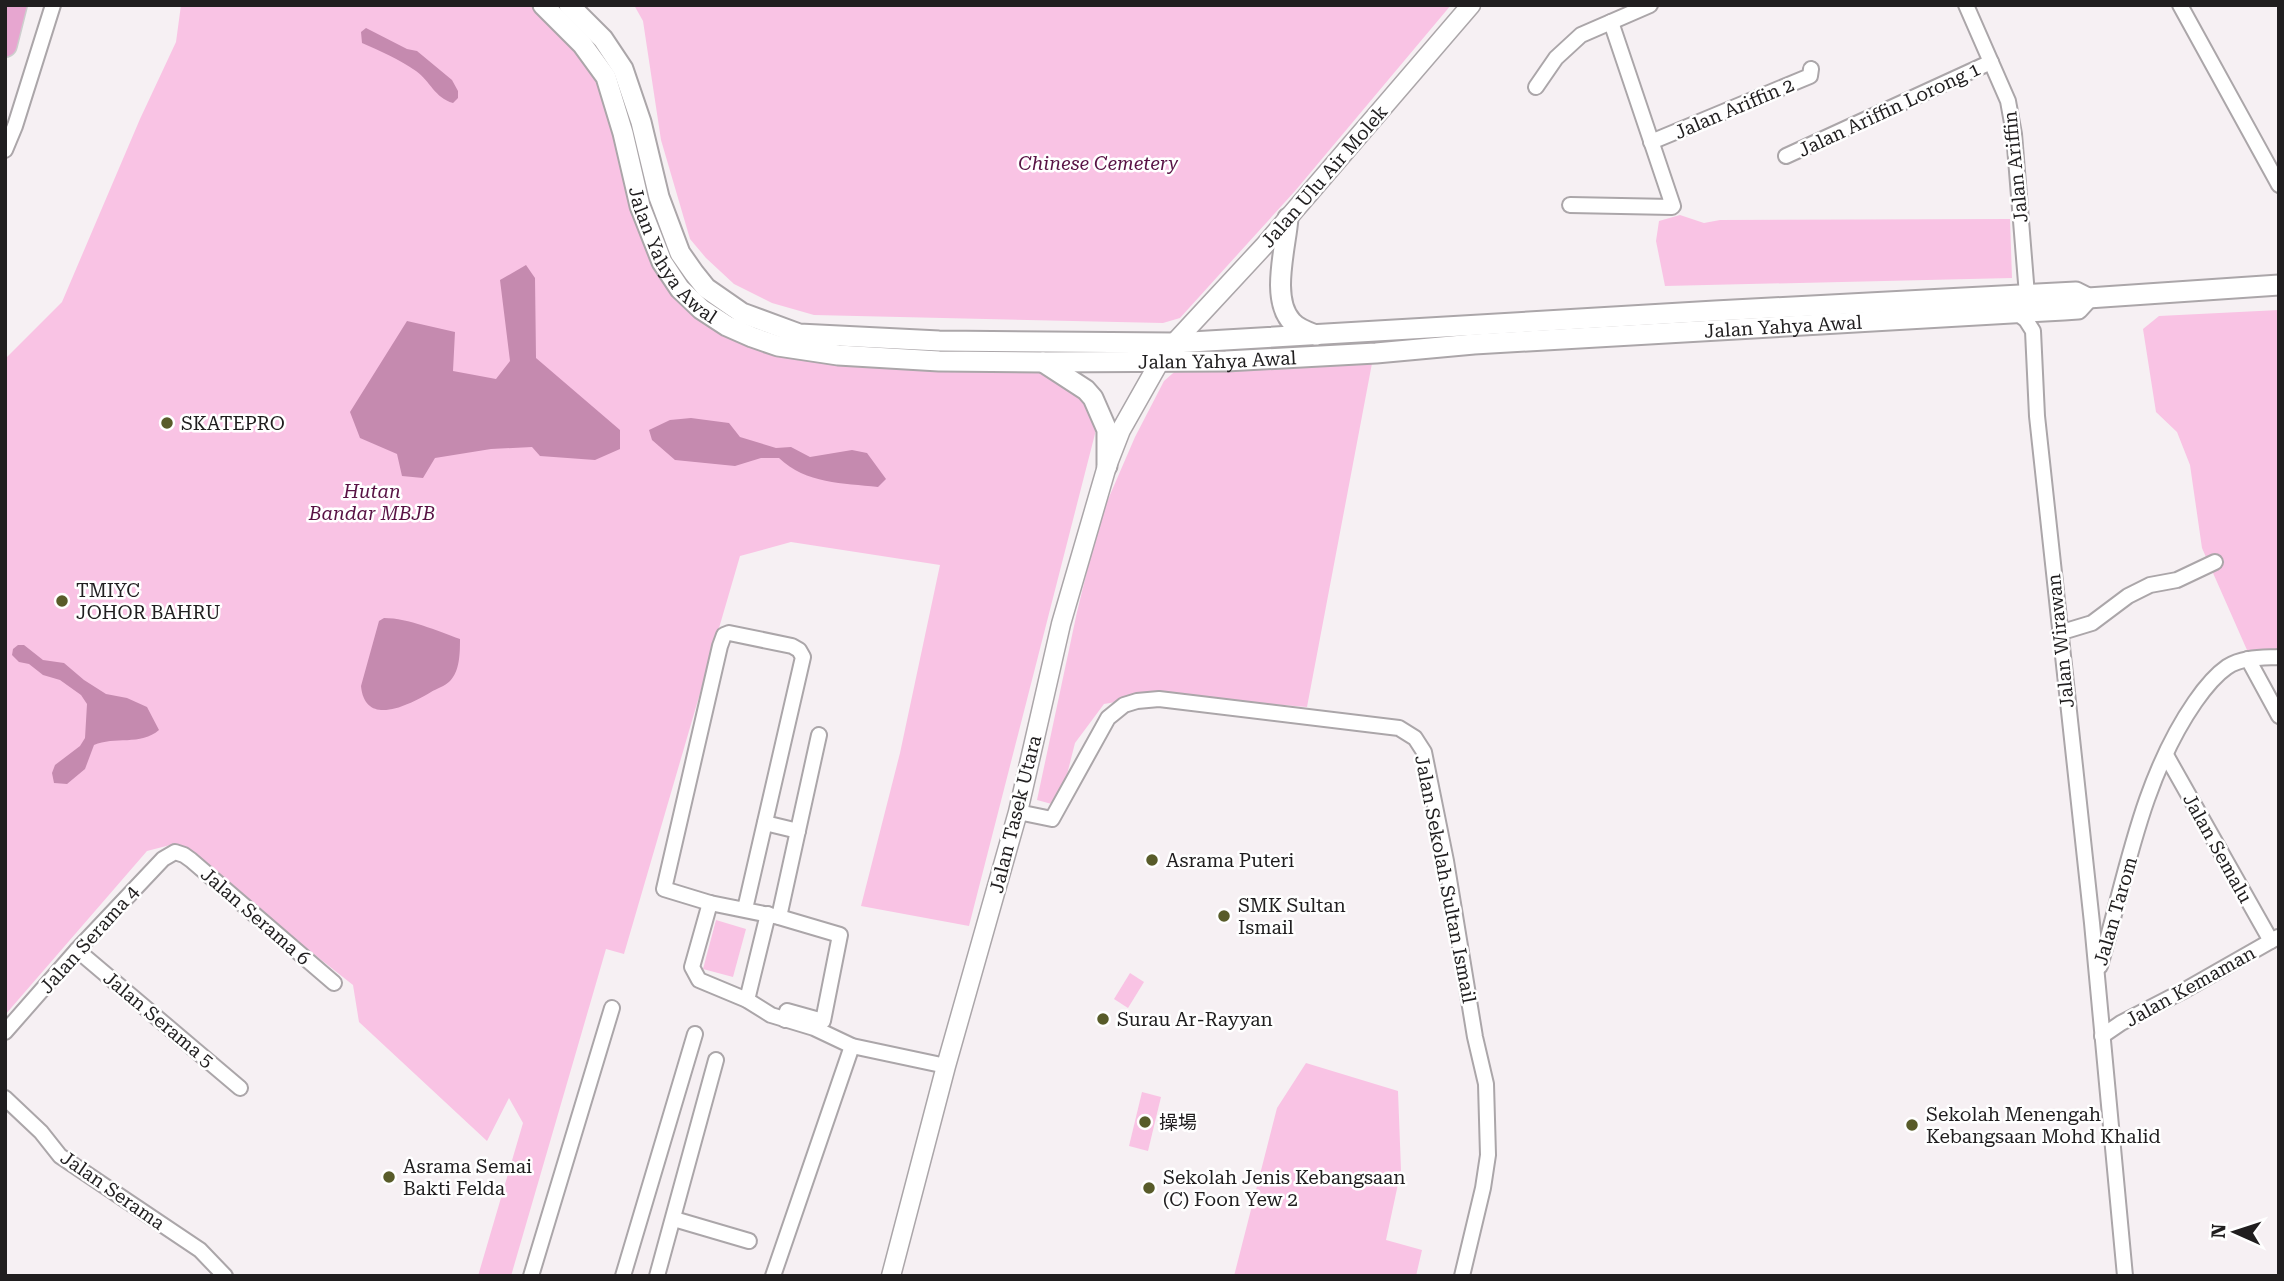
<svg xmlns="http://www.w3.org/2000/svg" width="2284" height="1281" viewBox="0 0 2284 1281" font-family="'Roboto Serif','Noto Sans SC',serif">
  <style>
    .green { fill: #f9c3e4 }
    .water { fill: #c58aaf }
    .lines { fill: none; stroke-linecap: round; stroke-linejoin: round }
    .minor-casing { stroke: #aba6a9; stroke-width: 18 }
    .tertiary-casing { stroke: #aba6a9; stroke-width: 21 }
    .secondary-casing { stroke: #aba6a9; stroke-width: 23 }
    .trunk-casing { stroke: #cecece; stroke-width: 26 }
    .minor { stroke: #fff; stroke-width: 14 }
    .tertiary { stroke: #fff; stroke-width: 18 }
    .secondary { stroke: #fff; stroke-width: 19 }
    .trunk { stroke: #e7a6d0; stroke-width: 23 }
    .poi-dot { fill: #585b29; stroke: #fff; stroke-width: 2.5 }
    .labels { text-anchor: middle; stroke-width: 5; stroke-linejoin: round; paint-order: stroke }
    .street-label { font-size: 19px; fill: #201e1f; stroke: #fff }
    .park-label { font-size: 19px; font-style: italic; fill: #581244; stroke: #fff }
    .poi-label { font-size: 19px; fill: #201e1f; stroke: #fff; text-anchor: start }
  </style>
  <rect width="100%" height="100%" fill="#f6f0f3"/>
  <g class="green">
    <polygon points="181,5 531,5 543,10 590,62 611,123 636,216 709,324 748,347 864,365 1034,370 1074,383 1097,426 969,926 861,906 900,753 940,565 791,542 740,556 624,954 606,949 511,1276 478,1276 523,1123 509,1098 487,1141 359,1022 353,985 174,844 147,851 5,1015 5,359 62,302 140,119 176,42"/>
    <polygon points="634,5 1451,5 1295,191 1180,318 1163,323 814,315 772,303 734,284 706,258 690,239 661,140 643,21"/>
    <polygon points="1680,215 1704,223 1720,220 2010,219 2012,278 1665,286 1656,241 1659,221"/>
    <polygon points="2279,310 2279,651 2247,650 2202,548 2190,465 2177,432 2156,412 2143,329 2159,316"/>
    <polygon points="1373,358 1307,707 1158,695 1104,704 1075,743 1059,806 1037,800 1077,612 1100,518 1135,437 1164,381 1180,367"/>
    <polygon points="716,920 746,929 733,977 703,969"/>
    <polygon points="1130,973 1144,982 1128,1008 1114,999"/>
    <polygon points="1306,1063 1398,1091 1401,1170 1386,1240 1422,1250 1416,1276 1234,1276 1277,1108"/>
    <polygon points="1142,1092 1161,1097 1148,1151 1129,1146"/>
  </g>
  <g class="water">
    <path d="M366,28L407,49L417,51L452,80L458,91V98L453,103C435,98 430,81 416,71C399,59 380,51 362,43L361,32Z"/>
    <polygon points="526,265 535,278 536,358 620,430 620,449 595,460 540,456 532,447 491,449 435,458 423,478 402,476 397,454 360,438 350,412 407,321 455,332 453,371 496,379 510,361 500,280"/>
    <path d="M691,418L729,423L740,437L776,448L791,447L810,457L852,450L867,453L886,479L878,487C843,483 806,484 779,458H761L735,466L675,460L652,440L649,430L670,420Z"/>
    <path d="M384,618C409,618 437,631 460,639C460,652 460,671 450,681C445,686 436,689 431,692C409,705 365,728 361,686L379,621Z"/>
    <path d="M18,645H24L43,660L64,663L84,680L106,694L127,698L147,707L159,730C141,746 114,736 94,745L85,769L67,784L54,783L52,773L55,765L80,746L85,738L87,704L81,695L60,680L43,675L29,664L19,662L12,655L13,649Z"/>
  </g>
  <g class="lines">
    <g class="minor-casing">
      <g id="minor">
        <polyline points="1966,5 2008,101 2014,134 2027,295"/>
        <polyline points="2180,5 2279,185"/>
        <polyline points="1536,87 1556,58 1581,35 1650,5"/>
        <polyline points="1651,142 1810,76 1811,69"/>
        <polyline points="5,150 15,126 53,5"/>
        <polyline points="1786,156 1991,62"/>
        <polyline points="1570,205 1672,207 1673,206 1611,22"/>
        <polyline points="2017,313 2026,320 2033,331 2037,416 2092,923 2125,1276"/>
        <polyline points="2059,633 2092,623 2128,596 2150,585 2177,580 2215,562"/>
        <polyline points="2248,659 2279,716"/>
        <polyline points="2166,755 2271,941"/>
        <polyline points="1018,812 1052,819 1108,718 1124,705 1137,701 1159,699 1399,728 1415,738 1424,752 1446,861 1475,1037 1486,1084 1488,1155 1483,1188 1462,1276"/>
        <polyline points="765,823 798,831"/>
        <polyline points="710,903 692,967 699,980 747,1000 771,1015 814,1028 852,1046 946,1066"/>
        <polyline points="745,909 803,657 799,650 792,646 729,633 724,635 720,646 664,889 710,903 779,917 840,935 823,1021 787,1011 785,1020"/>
        <polyline points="779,917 819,735"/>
        <polyline points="77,950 240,1088"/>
        <path d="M2100,966C2126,877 2141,780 2195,702C2204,689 2214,676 2227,667C2243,657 2261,658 2279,657"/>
        <polyline points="747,1000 768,914"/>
        <polyline points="5,1032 77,950 163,859 175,852 184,855 191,860 334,983"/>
        <polyline points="2102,1036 2121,1023 2185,990 2278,937"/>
        <polyline points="5,1098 41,1132 60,1156 200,1250 225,1276"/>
        <polyline points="674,1219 749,1241"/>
        <polyline points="531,1276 612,1008"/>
        <polyline points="623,1276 695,1034"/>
        <polyline points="657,1276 716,1060"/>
        <polyline points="773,1276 852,1046"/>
      </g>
    </g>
    <g class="tertiary-casing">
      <polyline id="tertiary" points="891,1276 946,1066 1018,812 1061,624 1107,466 1121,430 1160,361 1174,343 1264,246 1471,5"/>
    </g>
    <g class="secondary-casing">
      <g id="secondary">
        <path id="s1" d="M543,5L582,44L606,77L623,133L640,206L662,262L680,289L701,309L727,326L752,337L778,346L838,355L939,361L1043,362L1226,361L1376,353L1474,344L2064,310L2078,309L2088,298"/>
        <polyline points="569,5 603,39 623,69 641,122 659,197 680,253 694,273 706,288 742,313 799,334 939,341 1174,343 1715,311 2076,292 2088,298 2279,285"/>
        <path d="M1288,218C1286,247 1270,299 1292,322C1298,329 1308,332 1316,335"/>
        <polyline points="1043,362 1086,390 1093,398 1107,430 1107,466"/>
      </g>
    </g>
    <g class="trunk-casing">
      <polyline id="trunk" points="5,45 15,5"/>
    </g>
    <use href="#minor" class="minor"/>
    <use href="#tertiary" class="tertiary"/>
    <use href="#secondary" class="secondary"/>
    <use href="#trunk" class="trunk"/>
  </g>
  <g class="poi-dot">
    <circle cx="167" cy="423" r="7"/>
    <circle cx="62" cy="601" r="7"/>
    <circle cx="1152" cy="860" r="7"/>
    <circle cx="1224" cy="916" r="7"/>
    <circle cx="1103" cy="1019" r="7"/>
    <circle cx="1145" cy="1122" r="7"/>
    <circle cx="1912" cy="1125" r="7"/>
    <circle cx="389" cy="1177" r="7"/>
    <circle cx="1149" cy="1188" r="7"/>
  </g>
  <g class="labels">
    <g class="street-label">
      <text transform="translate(1734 108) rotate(-23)" y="7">Jalan Ariffin 2</text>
      <text transform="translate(1889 109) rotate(-25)" y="7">Jalan Ariffin Lorong 1</text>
      <text transform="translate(2015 167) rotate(-96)" y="7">Jalan Ariffin</text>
      <text transform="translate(1324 176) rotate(-49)" y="7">Jalan Ulu Air Molek</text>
      <text dy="7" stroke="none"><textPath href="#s1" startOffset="289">Jalan Yahya Awal</textPath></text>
      <text dy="7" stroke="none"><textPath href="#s1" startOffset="1444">Jalan Yahya Awal</textPath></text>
      <text dy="7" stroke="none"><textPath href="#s1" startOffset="877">Jalan Yahya Awal</textPath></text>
      <text transform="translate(2060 641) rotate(-96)" y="7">Jalan Wirawan</text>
      <text transform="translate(1015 814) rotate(-76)" y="7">Jalan Tasek Utara</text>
      <text transform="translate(2218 848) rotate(61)" y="7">Jalan Semalu</text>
      <text transform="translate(1446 879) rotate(79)" y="7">Jalan Sekolah Sultan Ismail</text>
      <text transform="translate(2115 911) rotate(-74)" y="7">Jalan Tarom</text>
      <text transform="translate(256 916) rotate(41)" y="7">Jalan Serama 6</text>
      <text transform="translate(89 939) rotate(-48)" y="7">Jalan Serama 4</text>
      <text transform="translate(2190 986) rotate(-29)" y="7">Jalan Kemaman</text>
      <text transform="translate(159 1019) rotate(40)" y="7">Jalan Serama 5</text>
      <text transform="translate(113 1190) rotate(35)" y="7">Jalan Serama</text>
    </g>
    <g class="park-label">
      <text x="1098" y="170">Chinese Cemetery</text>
      <text x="372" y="498">Hutan<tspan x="372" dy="22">Bandar MBJB</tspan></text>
    </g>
    <g class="poi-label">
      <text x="181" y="430">SKATEPRO</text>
      <text x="76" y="597">TMIYC<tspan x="76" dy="22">JOHOR BAHRU</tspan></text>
      <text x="1166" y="867">Asrama Puteri</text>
      <text x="1238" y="912">SMK Sultan<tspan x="1238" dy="22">Ismail</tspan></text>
      <text x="1117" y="1026">Surau Ar-Rayyan</text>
      <text x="1926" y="1121">Sekolah Menengah<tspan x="1926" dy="22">Kebangsaan Mohd Khalid</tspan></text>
      <text x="1159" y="1129">操場</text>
      <text x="403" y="1173">Asrama Semai<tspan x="403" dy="22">Bakti Felda</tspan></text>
      <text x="1163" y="1184">Sekolah Jenis Kebangsaan<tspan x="1163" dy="22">(C) Foon Yew 2</tspan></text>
    </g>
  </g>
  <rect width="2284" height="1281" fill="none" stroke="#201e1f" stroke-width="14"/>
  <g transform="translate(2235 1232) rotate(273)" stroke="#ffffff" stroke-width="5" paint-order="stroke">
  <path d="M0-5L12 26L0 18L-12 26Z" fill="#201e1f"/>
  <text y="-10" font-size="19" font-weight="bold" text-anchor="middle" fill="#201e1f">N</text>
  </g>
</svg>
